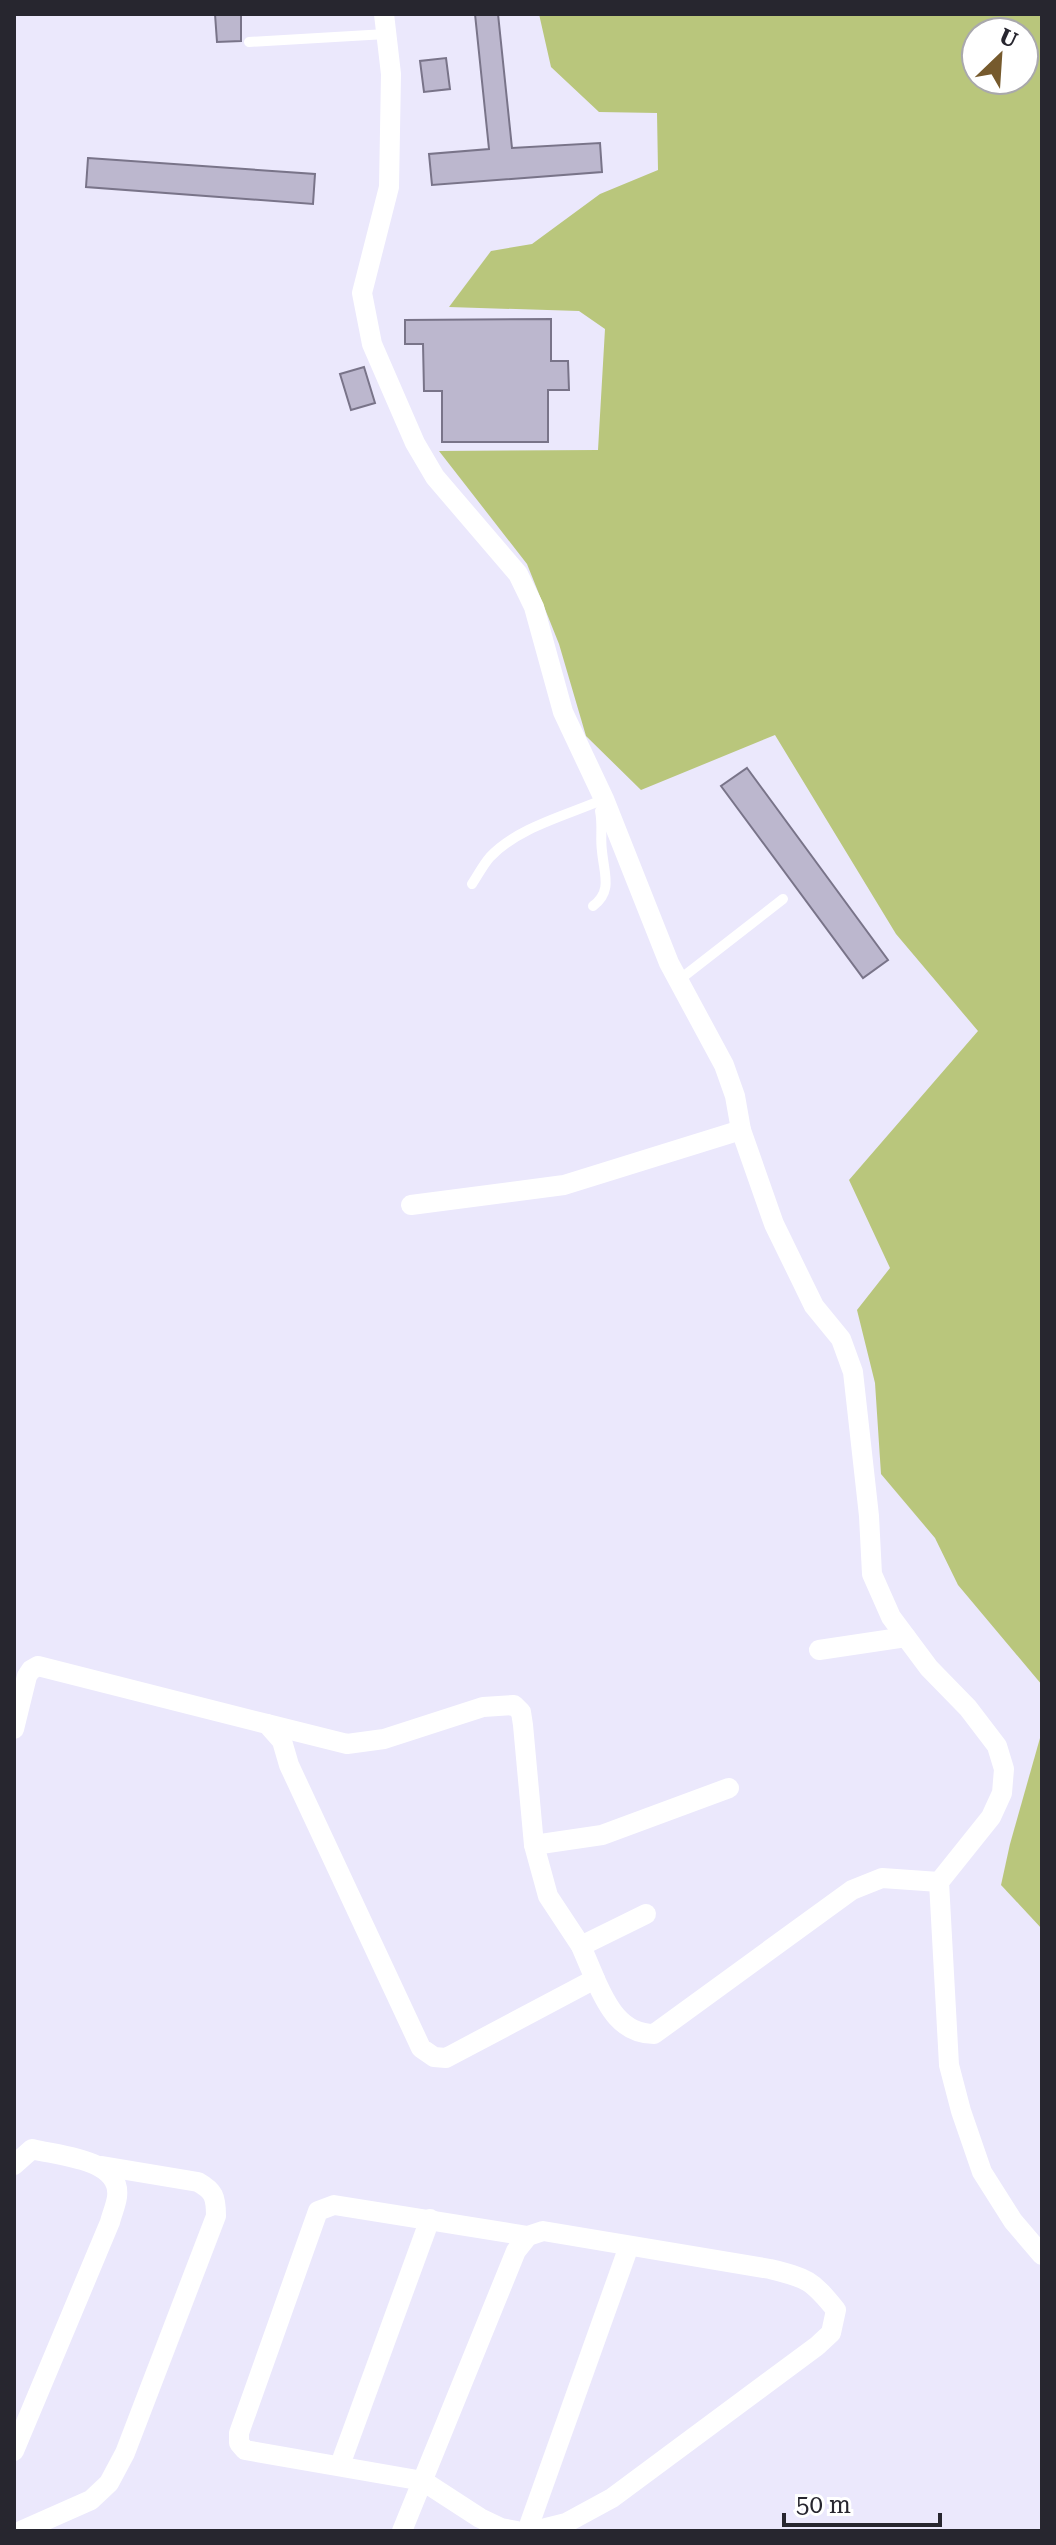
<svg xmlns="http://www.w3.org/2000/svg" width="1056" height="2545" viewBox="0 0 1056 2545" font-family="'Roboto Serif',serif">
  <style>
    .green { fill: #b9c67c; fill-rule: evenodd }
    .building { fill: #bcb7ce; stroke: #797489; stroke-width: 2 }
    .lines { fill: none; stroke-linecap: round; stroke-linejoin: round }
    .lane { stroke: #fff; stroke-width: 10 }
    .street { stroke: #fff; stroke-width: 20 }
  </style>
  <rect width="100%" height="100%" fill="#ebe8fc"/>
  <g class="green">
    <path d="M539,14H1042V1685L958,1585L935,1538L881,1474L875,1383L857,1310L890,1268L849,1180L978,1031L896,934L775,735L641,790L586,736L559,644L527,564L439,451L598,450L605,329L579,311L449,307L491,251L532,244L600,194L658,170L657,113L599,112L551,67ZM976,32H1024V80H976Z"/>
    <polygon points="1042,1731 1042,1929 1001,1885 1010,1844"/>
  </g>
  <g class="building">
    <polygon points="215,14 241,14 241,41 217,42"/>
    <polygon points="475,14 498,14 512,148 600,143 602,172 432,185 429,154 489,149"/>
    <polygon points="446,58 450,89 424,92 420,61"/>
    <polygon points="88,158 315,174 313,204 86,187"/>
    <polygon points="551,319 551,361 568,361 569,390 548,390 548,442 442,442 442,391 424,391 423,344 405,344 405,320"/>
    <polygon points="364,367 375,403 351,410 340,374"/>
    <polygon points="747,768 888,960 863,978 721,786"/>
  </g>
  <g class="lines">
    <g class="lane">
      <polyline points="249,42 386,34"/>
      <path d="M472,884C478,875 483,865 490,857C518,827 568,815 604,799"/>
      <path d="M593,906C613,891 604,874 602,851C600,838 603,825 600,811"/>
      <polyline points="679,980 783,899"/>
    </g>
    <g class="street">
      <polyline points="384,14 391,74 389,187 362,293 372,344 415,443 435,477 518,574 534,607 563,712 604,799 669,963 724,1065 735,1096 741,1130 774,1224 814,1306 841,1339 853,1372 869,1516 872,1574 891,1617 929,1668 968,1708 997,1746 1004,1769 1002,1793 991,1817 939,1882 949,2065 961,2111 982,2172 1013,2221 1042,2255"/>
      <polyline points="411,1205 564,1185 741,1130"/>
      <polyline points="819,1650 906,1637"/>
      <polyline points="267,1724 347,1744 384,1739 483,1707 514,1705 521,1712 523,1725 534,1845 548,1896 581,1946 595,1979"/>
      <path d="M14,1729L27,1676L31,1670L38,1666L267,1724L282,1741L289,1765L421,2048L434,2057L446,2058L595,1979C607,2006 621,2034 654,2034L852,1890L882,1878L939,1882"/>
      <polyline points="534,1845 602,1835 729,1788"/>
      <polyline points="581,1946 646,1914"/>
      <path d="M14,2165L32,2149C59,2156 122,2159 117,2197C116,2205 112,2214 110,2222L14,2451"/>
      <polyline points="340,2465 430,2219"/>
      <path d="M21,2531L91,2500L109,2483L125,2453L216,2216C216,2197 214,2191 198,2182L102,2166"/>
      <path d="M402,2531L516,2251L528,2236L543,2231L770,2269C807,2278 812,2280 836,2310L831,2333L817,2346L612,2498L566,2523L534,2531"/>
      <polyline points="517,2531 501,2528 480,2518 423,2481 245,2450 239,2443 239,2433 318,2211 334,2205 528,2236"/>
      <polyline points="527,2531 629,2246"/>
    </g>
  </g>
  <rect width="1056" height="2545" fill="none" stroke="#27262f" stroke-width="32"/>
  <g transform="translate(1000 56) rotate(25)"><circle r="38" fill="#ffffff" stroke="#a9a8ac" stroke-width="2"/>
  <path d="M0-6L14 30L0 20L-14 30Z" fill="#765a2d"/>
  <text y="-12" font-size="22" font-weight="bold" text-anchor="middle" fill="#27262f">U</text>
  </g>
  <path d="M784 2513v12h156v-12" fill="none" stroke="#27262f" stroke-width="4"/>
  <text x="796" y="2513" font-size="24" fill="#27262f" stroke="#ffffff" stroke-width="6" paint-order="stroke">50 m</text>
</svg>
